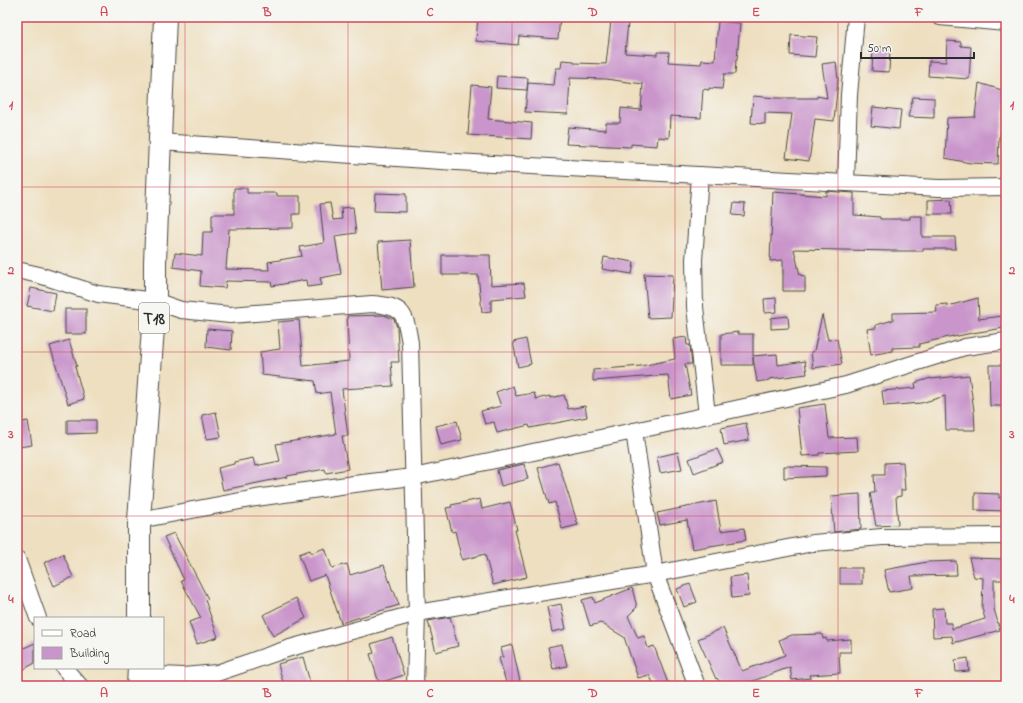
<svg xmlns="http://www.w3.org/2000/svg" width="1023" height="703" viewBox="0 0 1023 703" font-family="'Indie Flower',sans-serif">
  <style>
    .building { fill: #c995cb }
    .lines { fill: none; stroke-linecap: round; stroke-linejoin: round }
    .street-casing { stroke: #484641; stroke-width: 18 }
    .highway-casing { stroke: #484641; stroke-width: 24 }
    .street { stroke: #fff; stroke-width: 16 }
    .highway { stroke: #fff; stroke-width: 22 }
    .grid { fill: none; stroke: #d1495b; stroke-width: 1; stroke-opacity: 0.55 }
    .labels { text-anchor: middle; stroke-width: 4; stroke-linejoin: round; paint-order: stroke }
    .shield { fill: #f6f6f2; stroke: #686867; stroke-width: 1 }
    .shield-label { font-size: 17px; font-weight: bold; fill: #2b2b2b }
    .neatline { fill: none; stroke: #d1495b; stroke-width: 1.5 }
    .grid-label { font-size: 13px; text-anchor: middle; font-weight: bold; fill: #d1495b }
  </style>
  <rect width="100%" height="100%" fill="#f6f6f2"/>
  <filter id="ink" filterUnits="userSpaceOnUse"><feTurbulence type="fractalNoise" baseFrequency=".025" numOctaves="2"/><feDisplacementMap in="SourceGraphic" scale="8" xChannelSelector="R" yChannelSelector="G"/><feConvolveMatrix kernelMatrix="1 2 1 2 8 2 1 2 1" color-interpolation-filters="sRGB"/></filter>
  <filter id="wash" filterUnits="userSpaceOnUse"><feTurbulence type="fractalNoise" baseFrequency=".012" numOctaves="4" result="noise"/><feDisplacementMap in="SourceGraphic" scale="16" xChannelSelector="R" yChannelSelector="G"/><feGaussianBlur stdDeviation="0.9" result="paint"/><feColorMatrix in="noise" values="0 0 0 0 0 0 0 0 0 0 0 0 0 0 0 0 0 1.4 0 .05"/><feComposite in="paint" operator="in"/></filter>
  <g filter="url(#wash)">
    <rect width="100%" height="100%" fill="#eedfc0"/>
    <g id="blocks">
      <g class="building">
        <polygon points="478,17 560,17 558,39 519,36 518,45 476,41"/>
        <polygon points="611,21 628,23 625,53 657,55 657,52 669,52 668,62 701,64 702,60 715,61 718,21 740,23 737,60 736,60 735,74 724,74 722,89 709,88 709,90 703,89 701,118 670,116 669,138 658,137 657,146 631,144 631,147 566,144 568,127 606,130 606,123 620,123 621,108 641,110 643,84 606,79 570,78 568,114 525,112 528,83 554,85 556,68 561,68 562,60 574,61 574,63 606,64"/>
        <polygon points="791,35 817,37 815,57 790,55"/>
        <polygon points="947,41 961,42 961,46 971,47 969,79 928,76 929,61 946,62"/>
        <polygon points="873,46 890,48 889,72 872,71"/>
        <polygon points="836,62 838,80 834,121 815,119 809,161 786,158 792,114 765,113 765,124 751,123 753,96 776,98 817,98 817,96 827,98 822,64"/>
        <polygon points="497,76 528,78 527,90 496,88"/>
        <polygon points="979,83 1005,91 1004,106 1005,106 1000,137 999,137 998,164 970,163 945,158 947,118 975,117"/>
        <polygon points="472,85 491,87 488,119 532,123 531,139 468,135"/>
        <polygon points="913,97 934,98 934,118 908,117"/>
        <polygon points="873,107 901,110 899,129 871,126"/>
        <polygon points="234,188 247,188 247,193 277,193 277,196 300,196 300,214 293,214 293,228 229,229 226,269 269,270 268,262 302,256 300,247 324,243 320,204 330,203 333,220 342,219 341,208 353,207 356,233 335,236 341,274 320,278 322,285 307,287 306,280 272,286 271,282 226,281 225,288 200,286 201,271 173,267 175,253 202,256 203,232 212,232 212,214 234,214"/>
        <polygon points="826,191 854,193 854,215 880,217 880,219 910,219 910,216 922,216 922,237 955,237 956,249 923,249 923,251 893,251 794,249 800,275 805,276 805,291 783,291 783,260 770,261 773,192 826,196"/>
        <polygon points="375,193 406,194 406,212 374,211"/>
        <polygon points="951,199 952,214 928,214 928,200"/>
        <polygon points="734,203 745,204 744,216 732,215"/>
        <polygon points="410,240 414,287 382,290 378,242"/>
        <polygon points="442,255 490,255 491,285 524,283 526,296 491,299 491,311 482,312 478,275 442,275"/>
        <polygon points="604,257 634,262 632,274 602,269"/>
        <polygon points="644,274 673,275 671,317 648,318"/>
        <polygon points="31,288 56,293 53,311 27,306"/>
        <polygon points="776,298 777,312 765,313 764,299"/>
        <polygon points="978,298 979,319 1002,316 1004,328 972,333 953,337 953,336 919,344 919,347 892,348 892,351 871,355 867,329 876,328 876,325 893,320 893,313 937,312 936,305 947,304 948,306"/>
        <rect x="65" y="309" width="21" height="25"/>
        <polygon points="384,315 394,319 397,327 399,362 391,362 393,386 342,389 348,436 342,436 348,469 326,473 325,469 287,476 287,477 223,490 218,468 234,464 234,462 253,458 255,466 280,461 276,444 336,434 330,392 317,394 315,381 262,375 260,352 280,349 278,322 299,320 303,366 349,361 347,316"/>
        <polygon points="822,315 828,340 837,339 842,364 813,368 811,352 814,351"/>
        <polygon points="788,316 789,328 771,329 771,318"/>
        <polygon points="207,329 232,331 231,350 206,347"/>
        <polygon points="738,332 738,334 753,334 753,356 777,354 778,365 805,361 807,374 769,379 769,380 757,382 753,357 753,365 721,365 721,334"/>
        <polygon points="686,337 687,345 690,345 692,364 685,364 691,395 671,399 668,375 593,381 593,370 641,366 675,359 673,339"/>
        <polygon points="526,339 531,364 518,367 513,342"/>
        <polygon points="69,340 77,366 75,367 84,399 68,404 50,346"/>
        <polygon points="989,365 1003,365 1003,390 1006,390 1006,406 990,406"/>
        <polygon points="969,375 974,411 975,430 946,430 945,396 921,403 884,406 882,391 916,388 915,383 931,378 931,379"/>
        <polygon points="513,386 516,396 534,393 536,399 550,396 550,398 564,395 568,409 585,406 587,417 530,428 529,425 497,433 494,422 485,424 481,411 501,406 496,392"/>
        <polygon points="825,404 829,438 857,437 858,451 819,453 819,455 802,456 797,408"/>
        <polygon points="216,412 221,437 207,439 202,415"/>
        <polygon points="67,420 96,420 96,433 67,434"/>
        <polygon points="28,421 32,445 19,447 17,423"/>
        <polygon points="457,421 462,440 441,445 436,426"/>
        <polygon points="746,423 749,440 724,445 721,428"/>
        <polygon points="717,449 723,462 694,473 689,459"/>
        <polygon points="678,452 682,469 660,473 657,457"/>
        <polygon points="558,462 578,525 562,529 555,502 549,504 538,468"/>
        <polygon points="903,462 905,490 901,490 901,496 896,497 898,525 876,526 870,493 875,493 874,475 885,475 885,463"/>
        <polygon points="524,464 528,479 501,486 497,470"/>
        <polygon points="784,466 826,467 826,476 784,478"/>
        <polygon points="975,493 999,494 999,498 1006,498 1006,511 975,510"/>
        <polygon points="860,494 861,529 834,532 831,496"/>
        <polygon points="480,499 482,509 510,502 517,530 515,530 527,577 493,585 485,554 462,560 455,531 452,532 446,508 452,507 451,505"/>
        <polygon points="716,501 721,531 744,528 746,540 692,549 687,520 660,525 657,513"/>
        <polygon points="174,533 208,599 205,600 218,637 197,644 189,622 201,618 181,581 184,580 164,537"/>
        <polygon points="325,548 332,568 347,564 350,575 384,565 393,592 394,591 399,605 341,623 325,575 309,581 299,554 310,550 311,553"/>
        <polygon points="63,554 73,577 54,586 44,563"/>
        <polygon points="969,558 1006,559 1006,580 994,580 994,609 1000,630 953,643 952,636 933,637 932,609 944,608 945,623 952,623 952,629 985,619 982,608 983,578 974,577"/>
        <polygon points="956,561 957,575 911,576 913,588 889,592 884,570 927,562"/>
        <rect x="840" y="568" width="22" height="16"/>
        <polygon points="747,575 749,596 732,598 730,577"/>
        <polygon points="690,584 697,602 684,607 677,589"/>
        <polygon points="632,588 637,607 628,616 638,638 644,636 648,648 654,646 669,686 655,686 649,675 638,678 624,637 601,623 590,626 582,600 593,597 595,603"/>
        <polygon points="296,598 306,618 273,636 263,615"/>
        <polygon points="561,604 566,629 552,632 547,607"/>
        <polygon points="450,617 458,646 436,652 428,621"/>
        <polygon points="723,628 742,671 785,655 779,640 792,635 822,634 823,639 826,638 827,641 851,639 851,652 839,652 840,673 810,675 811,678 792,680 790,667 740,686 722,686 717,678 716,679 698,639"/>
        <polygon points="392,637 404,675 379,683 370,654 374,653 371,644"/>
        <polygon points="35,643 35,663 17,673 17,651"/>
        <polygon points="562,644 567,666 553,669 548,647"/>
        <polygon points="512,645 521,686 507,686 499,658 503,657 501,648"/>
        <polygon points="303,657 311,686 284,686 278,664"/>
        <polygon points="968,658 969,671 956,672 955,660"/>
      </g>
    </g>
  </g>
  <g filter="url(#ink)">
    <use href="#blocks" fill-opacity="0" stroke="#484641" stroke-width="1"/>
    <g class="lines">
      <g class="street-casing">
        <g id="street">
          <polyline points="940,17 1006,23"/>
          <polyline points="160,142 456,162 939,188 1006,187"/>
          <polyline points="700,175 694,260 695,307 707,415"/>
          <polyline points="846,182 849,95 856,17"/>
          <path d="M17,270L39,275L98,294L155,301L181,310L230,315L372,304C405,306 405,314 410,343L417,613L415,686"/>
          <polyline points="634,431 655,574 697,686"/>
          <polyline points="139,520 256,498 354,484 413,477 634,431 846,385 965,347 1006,341"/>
          <polyline points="17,559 38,618"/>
          <polyline points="64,668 80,686"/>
          <polyline points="139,674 183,676 217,673 290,648 417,613 655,574 813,543 882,537 1006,536"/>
        </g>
      </g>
      <g class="highway-casing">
        <g id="highway">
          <polyline points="139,618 139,520 155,301 155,262 165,17"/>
          <polyline points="138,686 139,668"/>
        </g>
      </g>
      <use href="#street" class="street"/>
      <use href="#highway" class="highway"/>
    </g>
  </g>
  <path class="grid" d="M185,17V686M348,17V686M512,17V686M675,17V686M838,17V686M17,187H1006M17,352H1006M17,516H1006"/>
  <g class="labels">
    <rect class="shield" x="139" y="303" width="30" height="30" rx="3"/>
    <g class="shield-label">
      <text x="154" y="324">T18</text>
    </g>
  </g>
  <rect width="1023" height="703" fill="none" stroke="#f6f6f2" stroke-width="44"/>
  <rect x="34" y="617" width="130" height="52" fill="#f6f6f2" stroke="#a5a5a2"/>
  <rect x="42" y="630" width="20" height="6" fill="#ffffff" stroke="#a5a5a2"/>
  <text x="70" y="637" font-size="12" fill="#2b2b2b">Road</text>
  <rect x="42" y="647" width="20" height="12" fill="#c995cb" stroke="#a5a5a2"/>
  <text x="70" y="657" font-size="12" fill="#2b2b2b">Building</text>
  <path d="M861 52v6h113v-6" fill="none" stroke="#2b2b2b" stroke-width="2"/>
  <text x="867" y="52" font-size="12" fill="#2b2b2b" stroke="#f6f6f2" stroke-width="3" paint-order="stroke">50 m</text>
  <rect x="22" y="22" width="979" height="659" class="neatline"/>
  <g class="grid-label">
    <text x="104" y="16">A</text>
    <text x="267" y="16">B</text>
    <text x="430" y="16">C</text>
    <text x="593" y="16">D</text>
    <text x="756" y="16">E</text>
    <text x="919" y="16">F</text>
    <text x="11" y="109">1</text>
    <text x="1012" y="109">1</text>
    <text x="11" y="274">2</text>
    <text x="1012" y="274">2</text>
    <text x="11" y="438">3</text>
    <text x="1012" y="438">3</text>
    <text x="11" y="603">4</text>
    <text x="1012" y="603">4</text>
    <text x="104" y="697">A</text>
    <text x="267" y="697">B</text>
    <text x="430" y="697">C</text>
    <text x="593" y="697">D</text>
    <text x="756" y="697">E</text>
    <text x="919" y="697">F</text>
  </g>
</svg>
